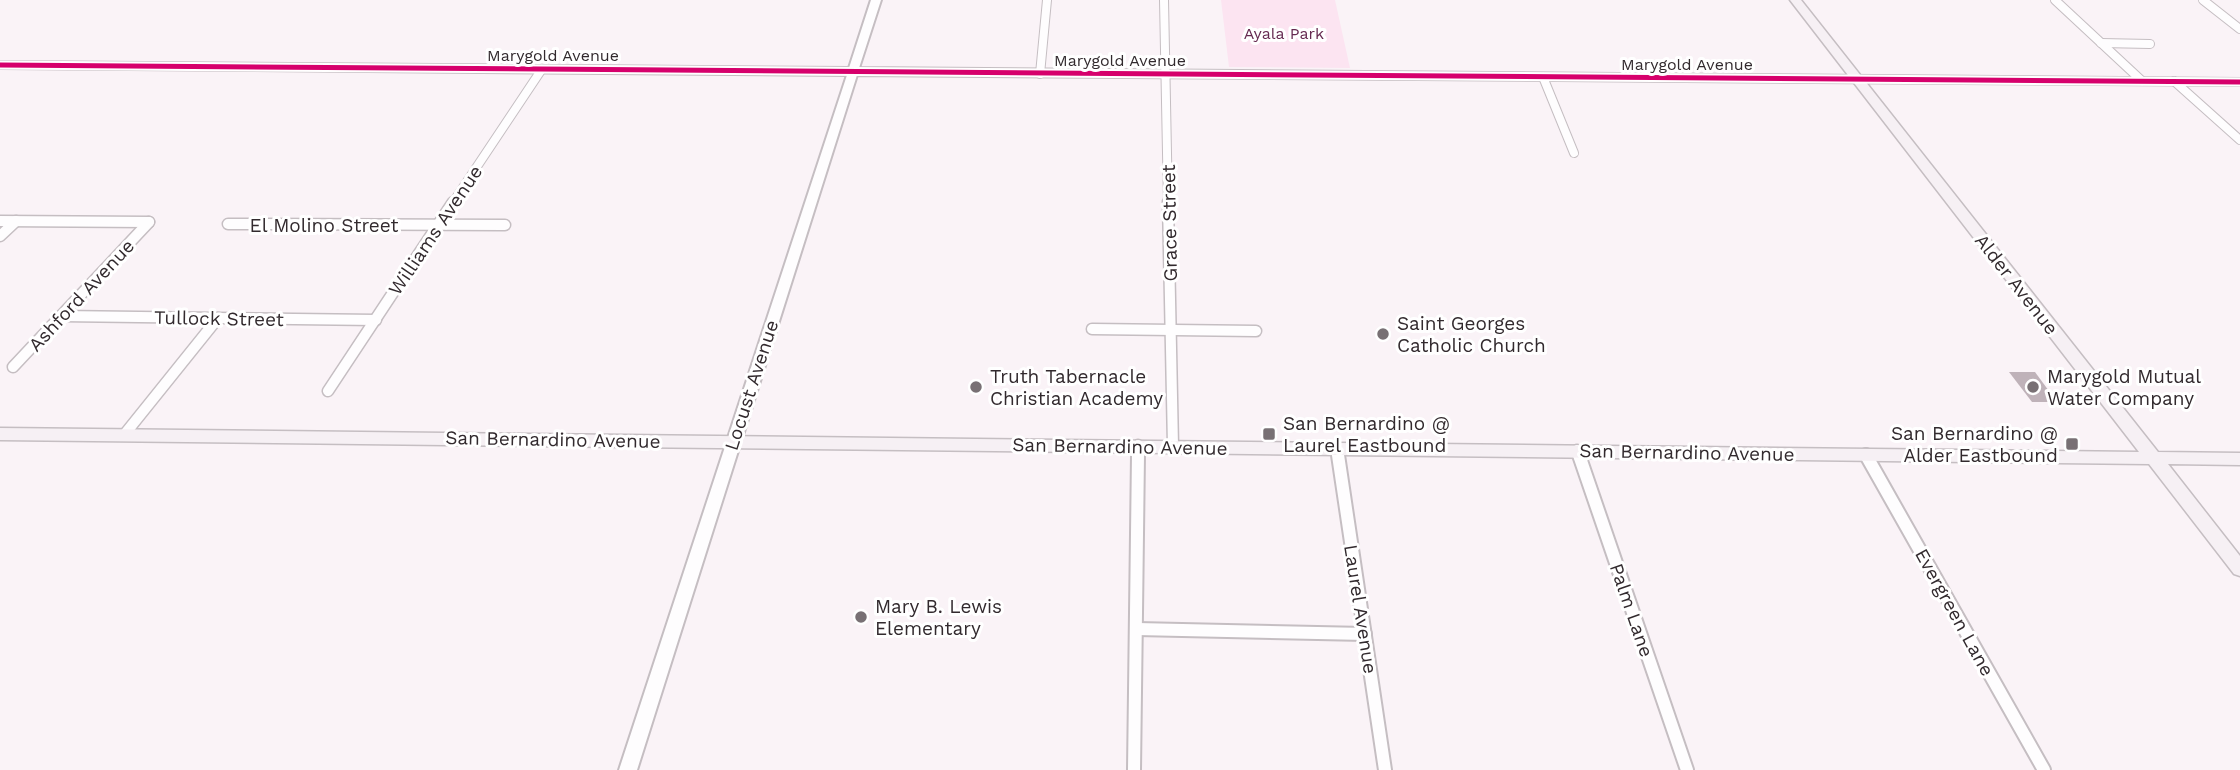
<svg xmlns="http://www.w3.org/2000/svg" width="2240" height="770" viewBox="0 0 2240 770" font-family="'Work Sans',sans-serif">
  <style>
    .green { fill: #fce4f1 }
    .building { fill: #bfb2b9 }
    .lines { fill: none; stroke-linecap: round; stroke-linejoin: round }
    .minor-far2-casing { stroke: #c5bec2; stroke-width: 10 }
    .minor-far1-casing { stroke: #c5bec2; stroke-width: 13 }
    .minor-casing { stroke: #c5bec2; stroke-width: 16 }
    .tertiary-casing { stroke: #c5bec2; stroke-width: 4 }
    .secondary-casing { stroke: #c5bec2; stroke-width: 3 }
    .minor-far2 { stroke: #fefdfe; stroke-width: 8 }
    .minor-far1 { stroke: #fefdfe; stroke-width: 10 }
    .minor { stroke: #fefdfe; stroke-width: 12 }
    .tertiary { fill: #fefdfe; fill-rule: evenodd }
    .secondary { fill: #f6f0f4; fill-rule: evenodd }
    .cycleway-casing { stroke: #fff; stroke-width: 9 }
    .cycleway { stroke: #d6006c; stroke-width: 5 }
    .poi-dot { fill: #787074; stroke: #fff; stroke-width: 2.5 }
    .labels { text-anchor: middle; stroke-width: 6; stroke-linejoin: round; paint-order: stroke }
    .far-park-label { font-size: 16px; fill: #652950; stroke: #fff }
    .far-street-label { font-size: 16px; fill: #322a2e; stroke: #fff }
    .street-label { font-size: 19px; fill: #322a2e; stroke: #fff }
    .poi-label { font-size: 19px; fill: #322a2e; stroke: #fff; text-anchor: start }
  </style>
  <rect width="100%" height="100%" fill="#faf3f7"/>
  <polygon class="green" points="1221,0 1335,0 1350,68 1229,67"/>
  <polygon class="building" points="2009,372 2035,372 2057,402 2032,402"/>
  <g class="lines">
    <g class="minor-far2-casing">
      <g id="minor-far2">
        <polyline points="1164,0 1168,204"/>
        <polyline points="2055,0 2142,81"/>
        <polyline points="2203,0 2240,29"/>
        <polyline points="2101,43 2150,44"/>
        <polyline points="1040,74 1047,0"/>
        <polyline points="1543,77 1574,153"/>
        <polyline points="2174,81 2240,140"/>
        <polyline points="452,204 542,69"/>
      </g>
    </g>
    <g class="minor-far1-casing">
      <g id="minor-far1">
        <polyline points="1168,202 1173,446"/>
        <polyline points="0,221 149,222"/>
        <polyline points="228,224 505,225"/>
        <polyline points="0,236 16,221"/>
        <polyline points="61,316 376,320"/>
        <polyline points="1092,329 1256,331"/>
        <polyline points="13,367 149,222"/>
        <polyline points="328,391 453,202"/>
        <polyline points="124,435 218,318"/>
        <polyline points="1337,448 1338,457"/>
        <polyline points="1577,450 1579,457"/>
        <polyline points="1866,454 1867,457"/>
        <polyline points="1138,457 1138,445"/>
      </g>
    </g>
    <g class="minor-casing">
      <g id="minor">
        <polyline points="1338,455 1385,770"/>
        <polyline points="1579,455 1687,770"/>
        <polyline points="1866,455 2044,770"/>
        <polyline points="1137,629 1365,634"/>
        <polyline points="1134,770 1138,455"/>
      </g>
    </g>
    <g class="tertiary-casing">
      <polygon id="tertiary" points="871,0 881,0 859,68 2240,79 2240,85 857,75 637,770 619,770 847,75 0,68 0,62 849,68"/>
    </g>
    <g class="secondary-casing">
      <polygon id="secondary" points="1790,0 1801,0 2158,452 2240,453 2240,465 2168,464 2240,556 2240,576 2234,574 2149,464 0,440 0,428 2139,452"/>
    </g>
    <use href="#minor-far2" class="minor-far2"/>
    <use href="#minor-far1" class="minor-far1"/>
    <use href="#minor" class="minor"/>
    <use href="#tertiary" class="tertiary"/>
    <use href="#secondary" class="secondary"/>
    <g class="cycleway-casing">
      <polyline id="cycleway" points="0,65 2240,82"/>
    </g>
    <use href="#cycleway" class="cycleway"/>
  </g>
  <g class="poi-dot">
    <circle cx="1383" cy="334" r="7"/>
    <circle cx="976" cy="387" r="7"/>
    <circle cx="2033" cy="387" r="7"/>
    <rect x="1262" y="427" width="14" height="14" rx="3.5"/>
    <rect x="2065" y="437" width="14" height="14" rx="3.5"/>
    <circle cx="861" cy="617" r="7"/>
  </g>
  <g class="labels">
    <g class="far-park-label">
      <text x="1284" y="39">Ayala Park</text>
    </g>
    <g class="far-street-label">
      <text x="553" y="61">Marygold Avenue</text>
      <text x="1120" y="66">Marygold Avenue</text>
      <text x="1687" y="70">Marygold Avenue</text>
    </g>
    <g class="street-label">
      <text transform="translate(1169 223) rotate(-91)" y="7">Grace Street</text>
      <text x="324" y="232">El Molino Street</text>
      <text transform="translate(435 230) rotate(-56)" y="7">Williams Avenue</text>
      <text transform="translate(2017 284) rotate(52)" y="7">Alder Avenue</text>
      <text transform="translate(81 295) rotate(-47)" y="7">Ashford Avenue</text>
      <text transform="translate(219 318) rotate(1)" y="7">Tullock Street</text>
      <text transform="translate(751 385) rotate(-72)" y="7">Locust Avenue</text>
      <text transform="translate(553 439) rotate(1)" y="7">San Bernardino Avenue</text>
      <text transform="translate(1120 446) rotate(1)" y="7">San Bernardino Avenue</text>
      <text transform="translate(1687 452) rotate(1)" y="7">San Bernardino Avenue</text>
      <text transform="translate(1361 609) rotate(81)" y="7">Laurel Avenue</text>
      <text transform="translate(1632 610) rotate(71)" y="7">Palm Lane</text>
      <text transform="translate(1955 612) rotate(61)" y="7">Evergreen Lane</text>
    </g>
    <g class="poi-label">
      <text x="1397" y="330">Saint Georges<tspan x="1397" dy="22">Catholic Church</tspan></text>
      <text x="990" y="383">Truth Tabernacle<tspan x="990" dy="22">Christian Academy</tspan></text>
      <text x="2047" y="383">Marygold Mutual<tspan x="2047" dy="22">Water Company</tspan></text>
      <text x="1283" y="430">San Bernardino @<tspan x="1283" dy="22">Laurel Eastbound</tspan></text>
      <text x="2058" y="440" text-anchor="end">San Bernardino @<tspan x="2058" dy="22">Alder Eastbound</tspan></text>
      <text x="875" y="613">Mary B. Lewis<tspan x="875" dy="22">Elementary</tspan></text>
    </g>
  </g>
</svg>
